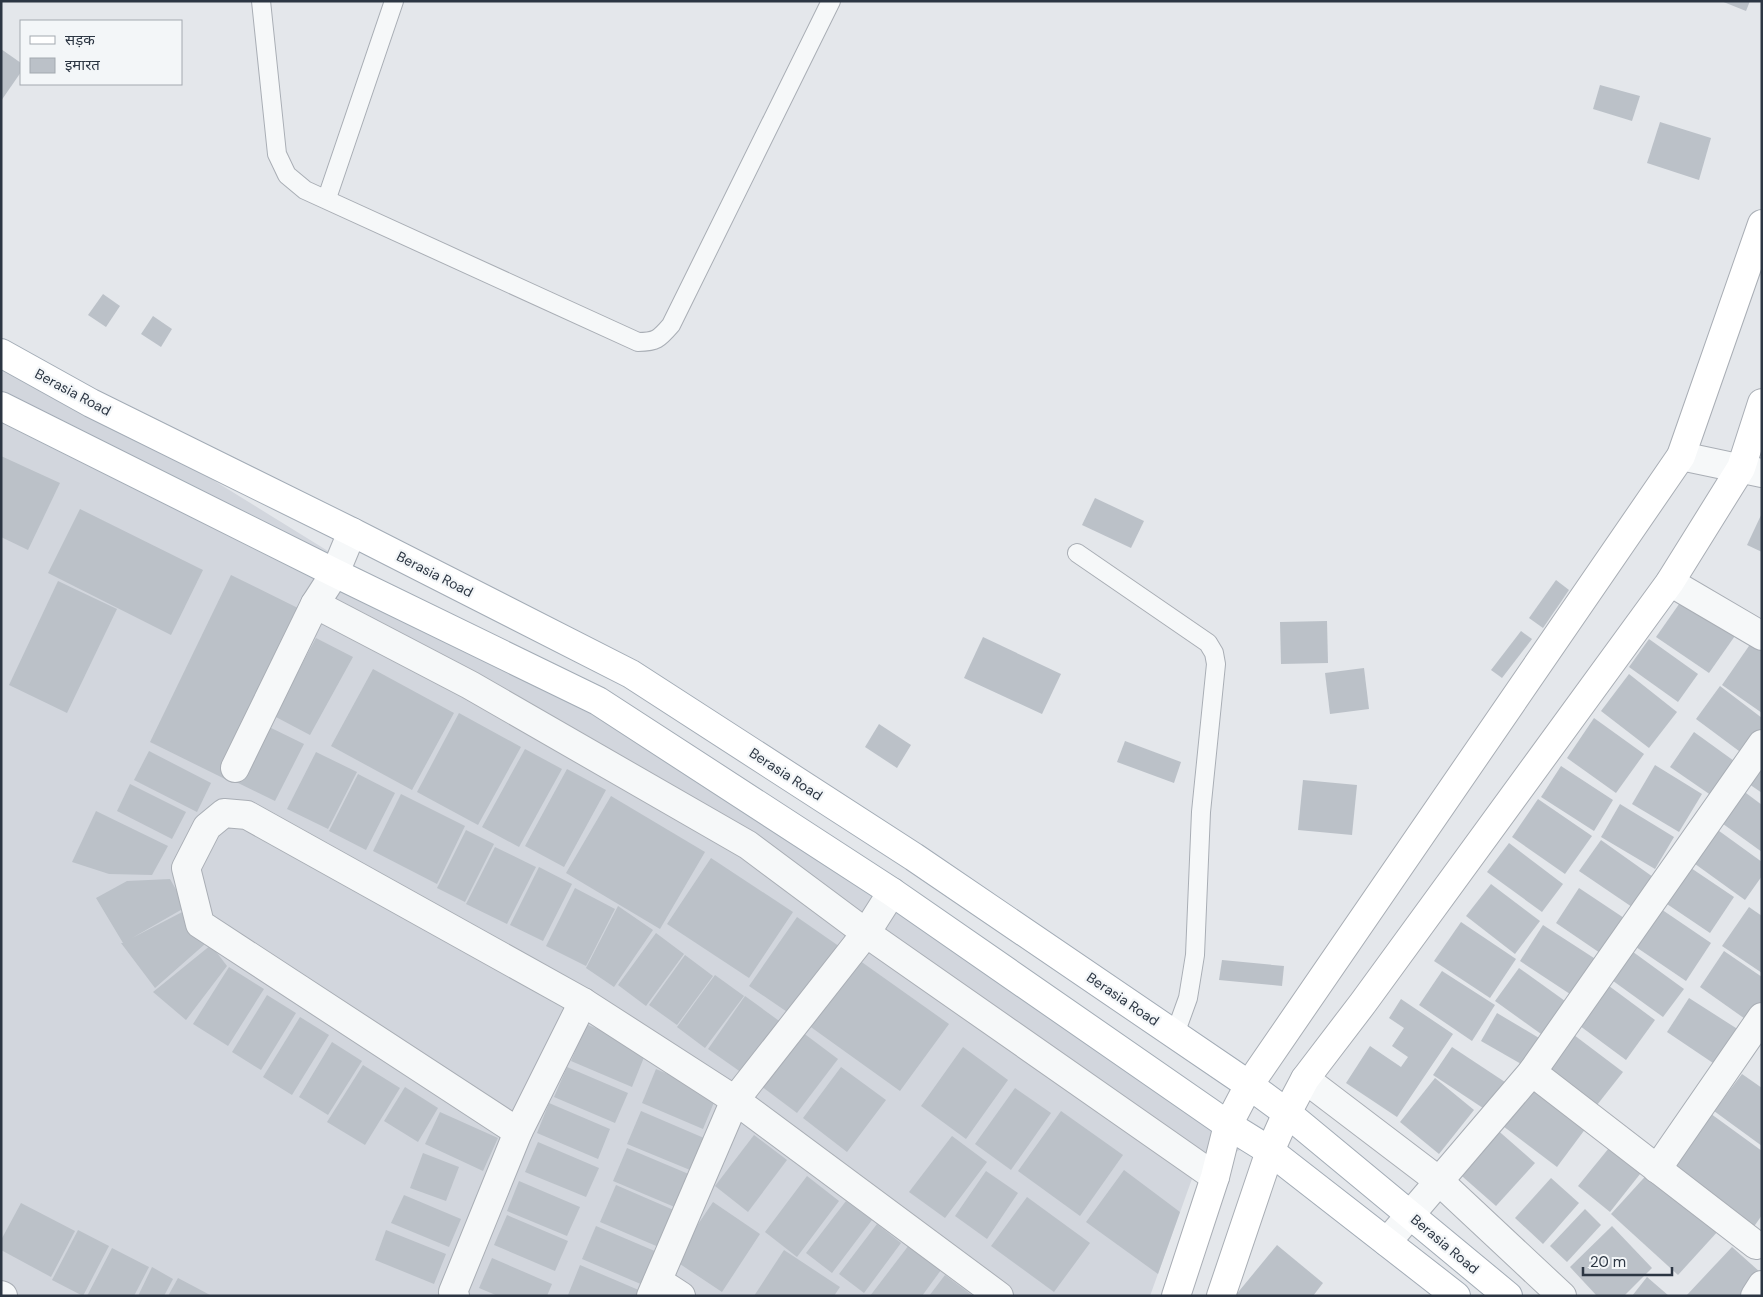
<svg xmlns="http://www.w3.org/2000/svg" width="1763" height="1297" viewBox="0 0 1763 1297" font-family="'DM Sans','Noto Sans Devanagari',sans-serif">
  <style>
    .built { fill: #d2d6dd }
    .building { fill: #bbc1c8 }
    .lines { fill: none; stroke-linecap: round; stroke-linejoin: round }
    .lane-casing { stroke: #a9aeb5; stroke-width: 20 }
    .street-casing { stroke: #a9aeb5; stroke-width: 30 }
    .secondary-casing { stroke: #a9aeb5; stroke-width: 30 }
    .primary-casing { stroke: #a3acb6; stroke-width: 30 }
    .lane { stroke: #f6f8f9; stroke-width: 18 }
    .street { stroke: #f6f8f9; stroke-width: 28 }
    .secondary { stroke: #fff; stroke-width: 28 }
    .primary { stroke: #fff; stroke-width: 28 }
    .labels { text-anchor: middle; stroke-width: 4.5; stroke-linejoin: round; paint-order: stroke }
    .street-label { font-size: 14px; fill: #2c3643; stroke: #f3f6f8 }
  </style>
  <rect width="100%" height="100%" fill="#e4e7eb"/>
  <polygon class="built" points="1,349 1270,1133 1193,1176 1150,1296 1,1296"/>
  <g class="building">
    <polygon points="1721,1 1750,1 1746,11"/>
    <polygon points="1,49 21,63 21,72 1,101"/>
    <polygon points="1600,85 1640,96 1632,121 1593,109"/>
    <polygon points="1660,122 1711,138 1699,180 1647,163"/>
    <polygon points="103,294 120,306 106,327 88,315"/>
    <polygon points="153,316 172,329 161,347 141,334"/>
    <polygon points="1,456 60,483 28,550 1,537"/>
    <polygon points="1095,498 1144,521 1131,548 1082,525"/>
    <polygon points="80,509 203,570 171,635 48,573"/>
    <polygon points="1762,513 1762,552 1747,545"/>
    <polygon points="231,575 306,612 225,779 150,742"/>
    <polygon points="1556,580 1569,590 1543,628 1529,618"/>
    <polygon points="58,581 117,609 67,713 9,685"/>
    <polygon points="1684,597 1737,633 1709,673 1656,637"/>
    <polygon points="1327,621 1328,663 1281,664 1280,622"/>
    <polygon points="1521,631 1532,639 1502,678 1491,670"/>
    <polygon points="983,637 1061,674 1042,714 964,678"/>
    <polygon points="316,638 353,657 310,735 274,716"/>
    <polygon points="1649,639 1698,674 1678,702 1629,667"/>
    <polygon points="1751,643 1762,650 1762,713 1722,685"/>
    <polygon points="1364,668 1369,709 1330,714 1325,673"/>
    <polygon points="373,669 454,713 412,790 331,746"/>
    <polygon points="1629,674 1677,712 1649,748 1601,711"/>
    <polygon points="1720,686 1762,718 1762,729 1743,754 1696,719"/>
    <polygon points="459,713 521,747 478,825 417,792"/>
    <polygon points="1594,718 1644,754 1616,793 1567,758"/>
    <polygon points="263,724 304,744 275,801 234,781"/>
    <polygon points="879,724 911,745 897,768 865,747"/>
    <polygon points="1694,732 1741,766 1718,800 1670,767"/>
    <polygon points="1125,741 1181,762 1174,783 1117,762"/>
    <polygon points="525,749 562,769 519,847 482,827"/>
    <polygon points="149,751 211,783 197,812 134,780"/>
    <polygon points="316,752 357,772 328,829 287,809"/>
    <polygon points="1655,765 1702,794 1679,832 1632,804"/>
    <polygon points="1561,766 1613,800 1594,831 1541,797"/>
    <polygon points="1762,766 1762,793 1749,784"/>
    <polygon points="567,769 606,790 564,867 525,846"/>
    <polygon points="358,774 395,793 366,850 329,831"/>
    <polygon points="1303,780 1357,785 1352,835 1298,830"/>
    <polygon points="130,784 186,812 172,839 117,811"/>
    <polygon points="1742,790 1762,805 1762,852 1719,821"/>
    <polygon points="401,794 465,826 437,884 373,851"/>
    <polygon points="611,796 705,852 660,929 566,873"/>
    <polygon points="1538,799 1592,836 1565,874 1512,837"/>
    <polygon points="1620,804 1674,837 1655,869 1601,837"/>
    <polygon points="96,811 168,846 152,875 109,874 72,862"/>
    <polygon points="1715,828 1762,862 1762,876 1745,900 1691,861"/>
    <polygon points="466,830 494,844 465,902 437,888"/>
    <polygon points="1601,840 1653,877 1632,907 1579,871"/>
    <polygon points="1509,843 1563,884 1542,912 1487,872"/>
    <polygon points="495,847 536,867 507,924 466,904"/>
    <polygon points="711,858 793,912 749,978 667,924"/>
    <polygon points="1688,866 1734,897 1710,933 1664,902"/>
    <polygon points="539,867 572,884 543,941 510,925"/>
    <polygon points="170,879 186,907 132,938 188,909 205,944 155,988 121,943 123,943 96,898 127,881"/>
    <polygon points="1491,884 1540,921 1515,954 1466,916"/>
    <polygon points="575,888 615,909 586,966 546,946"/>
    <polygon points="1579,888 1627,920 1603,955 1556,923"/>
    <polygon points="618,906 653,930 614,987 586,968"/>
    <polygon points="1658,907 1711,943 1686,981 1633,945"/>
    <polygon points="1749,907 1762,916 1762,973 1722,946"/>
    <polygon points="797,917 843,949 796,1018 749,986"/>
    <polygon points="1461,922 1516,959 1490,998 1434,961"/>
    <polygon points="1543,925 1597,960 1573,996 1520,961"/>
    <polygon points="656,933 684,954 646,1006 618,985"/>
    <polygon points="211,945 227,966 186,1020 153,992"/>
    <polygon points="1629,949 1684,989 1663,1017 1609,978"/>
    <polygon points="1724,951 1762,977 1762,1001 1748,1021 1700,987"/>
    <polygon points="685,955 713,976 677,1025 649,1005"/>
    <polygon points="856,958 949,1024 900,1091 808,1025"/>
    <polygon points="1222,960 1284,966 1282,986 1219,980"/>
    <polygon points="229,967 264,989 228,1046 193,1024"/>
    <polygon points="1519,968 1572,1006 1548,1039 1495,1001"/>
    <polygon points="1442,971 1495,1005 1472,1041 1419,1005"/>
    <polygon points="715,975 744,996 705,1048 677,1027"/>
    <polygon points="1605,983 1655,1020 1626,1060 1576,1023"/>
    <polygon points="267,995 296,1013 261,1070 232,1052"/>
    <polygon points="745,996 782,1023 745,1075 708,1049"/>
    <polygon points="1689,998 1739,1030 1716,1065 1667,1032"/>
    <polygon points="1401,999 1453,1034 1397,1117 1346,1083 1370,1046 1401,1067 1408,1057 1392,1046 1404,1028 1389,1018"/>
    <polygon points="1497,1013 1544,1041 1528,1068 1481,1041"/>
    <polygon points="300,1017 329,1035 292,1095 263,1077"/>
    <polygon points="586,1024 647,1050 632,1087 571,1061"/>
    <polygon points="802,1032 838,1059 797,1113 761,1086"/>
    <polygon points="1570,1032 1623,1072 1597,1105 1545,1066"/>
    <polygon points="332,1042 362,1061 328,1115 299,1097"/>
    <polygon points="963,1047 1008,1080 966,1139 921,1106"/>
    <polygon points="1452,1047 1508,1084 1489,1112 1433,1075"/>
    <polygon points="363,1065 400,1088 365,1145 327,1122"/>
    <polygon points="567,1067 628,1093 615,1123 554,1097"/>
    <polygon points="841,1067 886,1100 847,1152 803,1118"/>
    <polygon points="656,1069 717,1095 703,1129 642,1103"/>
    <polygon points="1742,1074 1762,1088 1762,1146 1714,1111"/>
    <polygon points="1435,1078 1474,1110 1439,1154 1400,1122"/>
    <polygon points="1529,1084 1586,1128 1557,1167 1499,1123"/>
    <polygon points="405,1087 438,1108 418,1142 384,1121"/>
    <polygon points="1015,1088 1051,1113 1011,1170 975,1144"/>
    <polygon points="549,1103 610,1129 598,1159 537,1133"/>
    <polygon points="641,1111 704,1138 690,1170 627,1144"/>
    <polygon points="1061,1111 1123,1155 1080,1216 1018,1171"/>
    <polygon points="1707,1111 1762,1151 1762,1215 1753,1228 1667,1167"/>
    <polygon points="440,1112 498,1138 483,1171 425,1144"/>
    <polygon points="1494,1127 1535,1163 1496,1206 1455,1170"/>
    <polygon points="754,1135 787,1160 748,1212 715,1186"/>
    <polygon points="952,1136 987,1162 945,1218 909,1192"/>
    <polygon points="538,1142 599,1168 586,1197 525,1172"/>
    <polygon points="1613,1143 1644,1169 1610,1212 1578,1186"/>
    <polygon points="627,1148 691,1175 677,1208 613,1181"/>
    <polygon points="423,1153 459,1167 446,1201 410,1188"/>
    <polygon points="1652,1169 1719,1230 1678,1275 1611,1214"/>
    <polygon points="1124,1170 1180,1212 1158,1274 1086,1222"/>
    <polygon points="986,1171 1018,1193 987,1239 955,1216"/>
    <polygon points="807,1176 839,1201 797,1257 765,1232"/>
    <polygon points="1551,1178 1579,1203 1543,1244 1515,1218"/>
    <polygon points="519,1181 580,1207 567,1236 507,1211"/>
    <polygon points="616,1185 676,1211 661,1248 600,1222"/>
    <polygon points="404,1195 461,1219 449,1247 391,1223"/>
    <polygon points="1027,1197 1090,1243 1054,1292 991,1246"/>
    <polygon points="846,1201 872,1220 832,1273 806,1253"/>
    <polygon points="713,1202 760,1234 722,1292 674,1260"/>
    <polygon points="21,1203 75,1231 51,1277 1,1250 1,1240"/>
    <polygon points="1585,1209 1601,1225 1567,1262 1550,1246"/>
    <polygon points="507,1215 568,1241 555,1271 494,1245"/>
    <polygon points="877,1224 901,1243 864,1293 839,1274"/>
    <polygon points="596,1226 657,1252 643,1285 582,1259"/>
    <polygon points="1612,1226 1652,1268 1624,1296 1597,1296 1570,1267"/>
    <polygon points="78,1230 109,1246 83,1296 52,1280"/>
    <polygon points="386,1230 446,1254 434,1284 375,1260"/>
    <polygon points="909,1245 941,1270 922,1296 870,1296"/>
    <polygon points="1277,1245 1323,1283 1313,1296 1235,1296"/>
    <polygon points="1732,1247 1760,1272 1739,1296 1686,1296"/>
    <polygon points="112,1248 149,1267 134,1296 87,1296"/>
    <polygon points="784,1250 840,1287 834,1296 754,1296"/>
    <polygon points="492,1258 552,1284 547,1296 498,1296 479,1288"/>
    <polygon points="580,1265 641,1291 639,1296 568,1295"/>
    <polygon points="152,1267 173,1279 164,1296 138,1296"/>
    <polygon points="945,1275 973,1296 929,1296"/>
    <polygon points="1647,1277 1669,1296 1632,1296"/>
    <polygon points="178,1278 212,1296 168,1296"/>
  </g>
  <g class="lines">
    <g class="lane-casing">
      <g id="lane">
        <path d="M261,1L277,154L287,175L305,190L638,342C656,342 659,339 671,325L831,1"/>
        <polyline points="327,198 394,1"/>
        <polyline points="1077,553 1208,643 1214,653 1216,664 1201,812 1195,955 1188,998 1175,1034"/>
      </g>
    </g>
    <g class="street-casing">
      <g id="street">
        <polyline points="1681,456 1762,473"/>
        <polyline points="1670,582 1762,636"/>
        <polyline points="315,604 470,685 748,845 866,933 1215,1177"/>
        <polyline points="235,768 315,604 335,573 352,532"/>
        <polyline points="1532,1072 1756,1245"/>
        <polyline points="1305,1079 1439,1181 1562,1296"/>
        <polyline points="518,1132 200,924 186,868 207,827 224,813 247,815 583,1002 735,1100 999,1296"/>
        <polyline points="1657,1169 1762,1017"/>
        <polyline points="1387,1242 1532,1072 1762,744"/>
        <polyline points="658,1281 681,1296"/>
        <polyline points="1,1295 3,1296"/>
        <polyline points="455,1296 453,1292 518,1132 583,1002"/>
        <polyline points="651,1296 735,1100 866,933 892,892"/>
        <polyline points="1755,1296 1762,1285"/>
      </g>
    </g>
    <g class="secondary-casing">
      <g id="secondary">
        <polyline points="1176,1296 1215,1177 1228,1125 1249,1085 1681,456 1762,224"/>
        <polyline points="1221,1296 1270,1151 1287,1113 1305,1079 1363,1003 1670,582 1741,468 1762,403"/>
      </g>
    </g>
    <g class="primary-casing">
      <g id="primary">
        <polyline points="1,353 91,403 352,532 631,674 914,857 1249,1085 1287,1113 1508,1296"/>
        <polyline points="1,406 335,573 598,701 892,892 1228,1125 1270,1151 1456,1296"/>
      </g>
    </g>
    <use href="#lane" class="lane"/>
    <use href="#street" class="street"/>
    <use href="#secondary" class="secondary"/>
    <use href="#primary" class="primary"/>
  </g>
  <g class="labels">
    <g class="street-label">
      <text transform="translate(73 392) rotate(28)" y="5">Berasia Road</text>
      <text transform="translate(435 574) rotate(27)" y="5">Berasia Road</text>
      <text transform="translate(786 774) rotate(33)" y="5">Berasia Road</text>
      <text transform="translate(1123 999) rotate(34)" y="5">Berasia Road</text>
      <text transform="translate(1445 1244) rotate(40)" y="5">Berasia Road</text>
    </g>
  </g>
  <rect width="1763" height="1297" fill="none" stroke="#2c3643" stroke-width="5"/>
  <rect x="20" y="20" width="162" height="65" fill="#f3f6f8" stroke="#a3a9b0"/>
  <rect x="30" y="36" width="25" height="8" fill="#ffffff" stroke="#a3a9b0"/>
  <text x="65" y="45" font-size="15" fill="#2c3643">सड़क</text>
  <rect x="30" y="58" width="25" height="15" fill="#bbc1c8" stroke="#a3a9b0"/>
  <text x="65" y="70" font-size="15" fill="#2c3643">इमारत</text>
  <path d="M1583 1267v8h89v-8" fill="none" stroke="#2c3643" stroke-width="2.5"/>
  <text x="1590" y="1267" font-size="15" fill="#2c3643" stroke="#f3f6f8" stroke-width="4" paint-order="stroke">20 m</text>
</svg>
